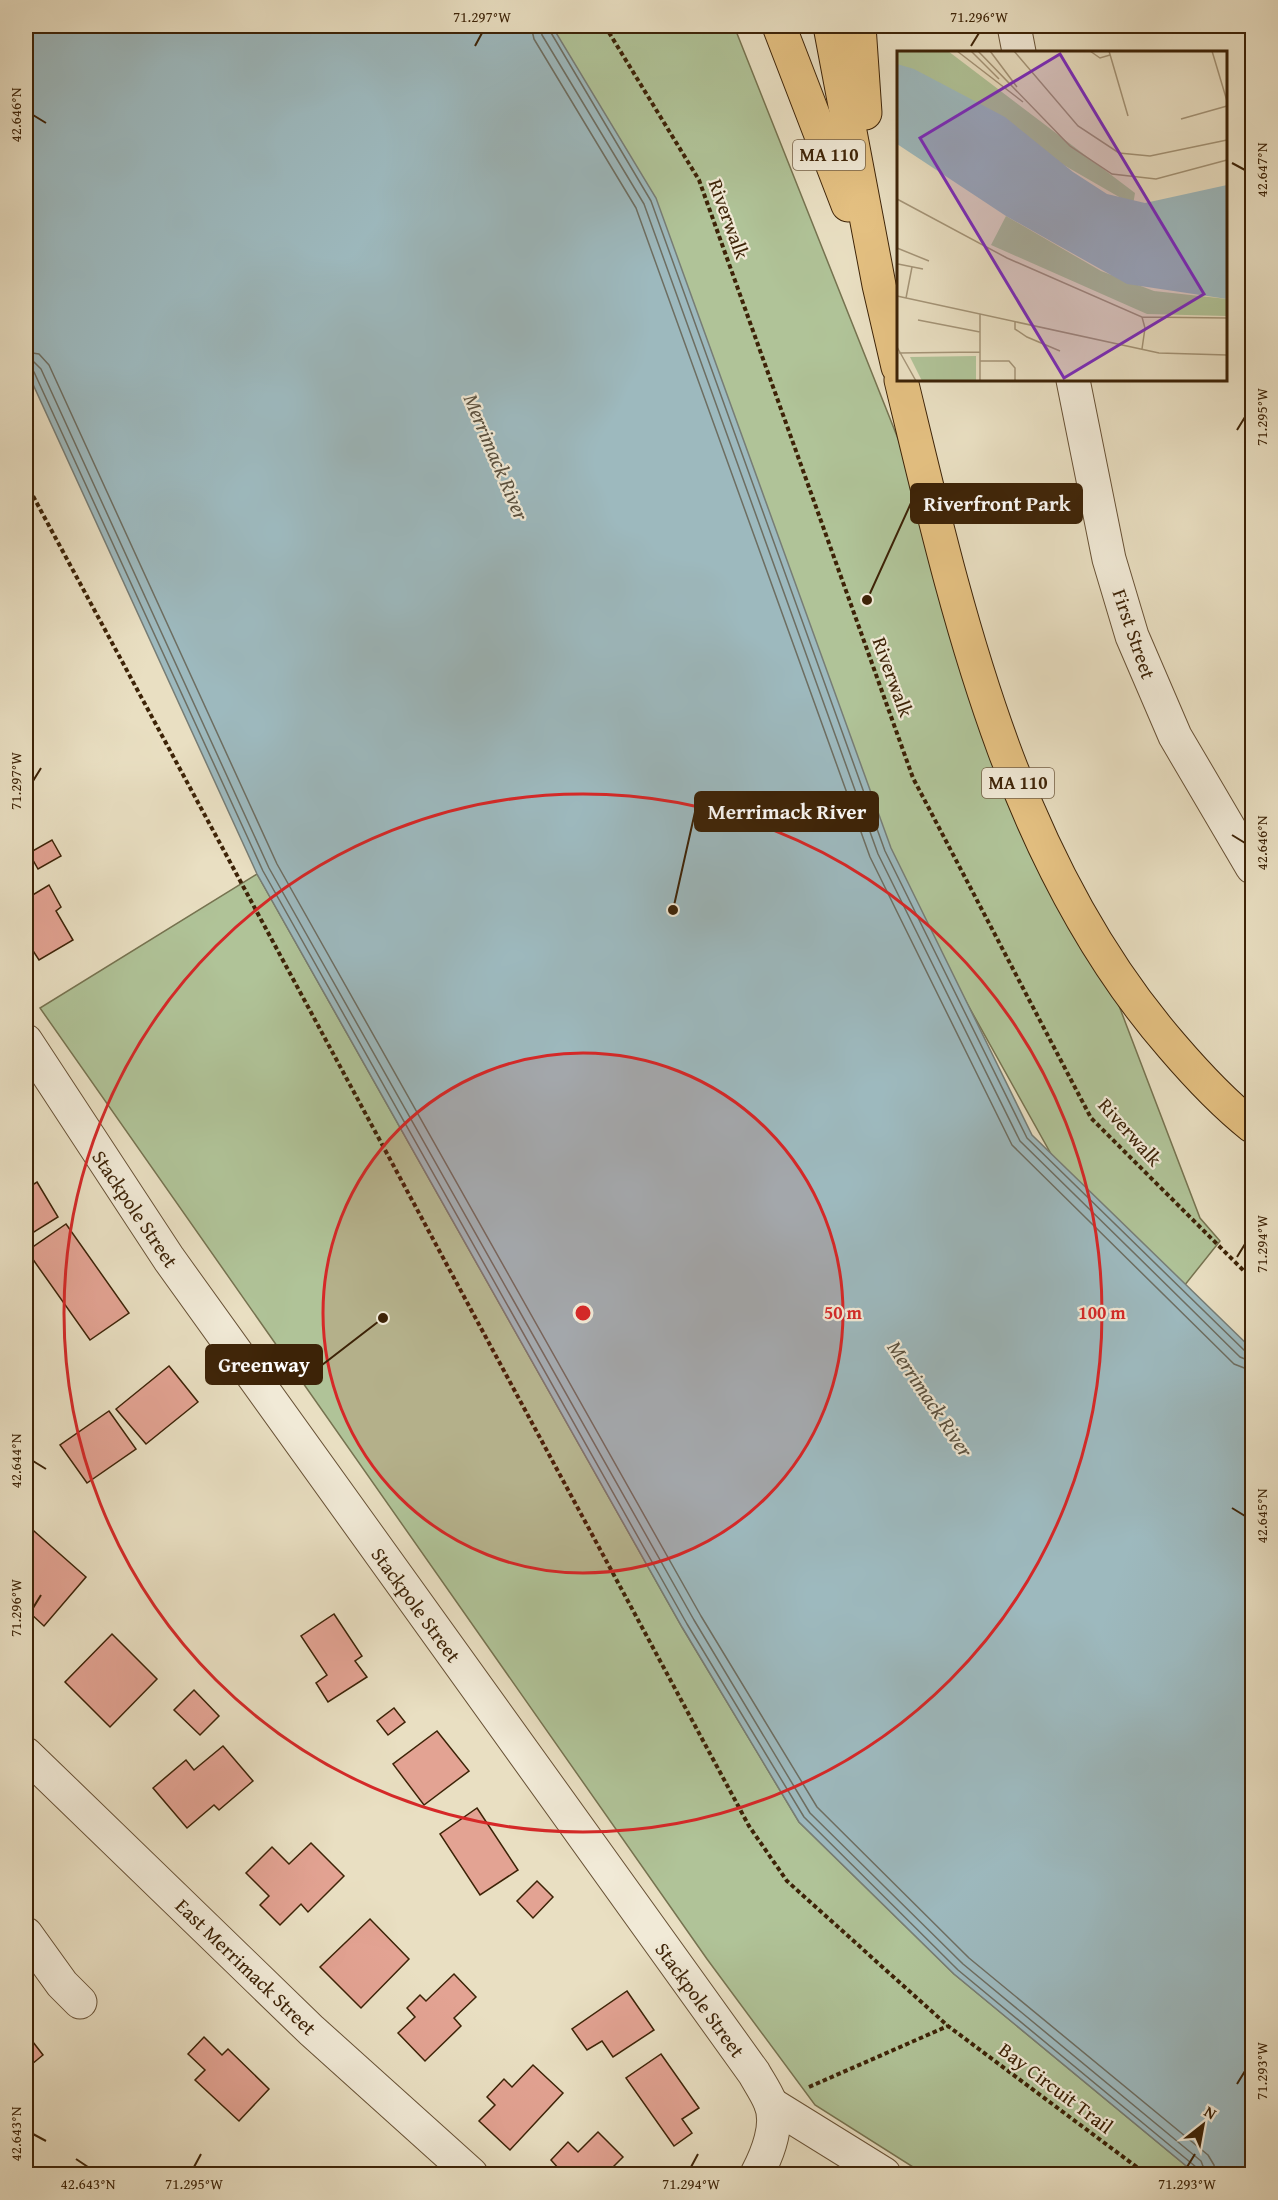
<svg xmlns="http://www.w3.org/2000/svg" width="1278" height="2200" viewBox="0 0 1278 2200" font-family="'Gentium Book Plus',serif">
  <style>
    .green { fill: #b0c398; stroke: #767350; stroke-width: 1.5 }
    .water { fill: #9db9be; stroke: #777d75; stroke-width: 1.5 }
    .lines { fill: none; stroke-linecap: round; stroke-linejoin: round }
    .shore { stroke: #6d6e62; stroke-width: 1.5 }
    .building { fill: #e3a393; stroke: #3d2307; stroke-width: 1.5 }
    .minor-casing { stroke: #685236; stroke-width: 35 }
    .major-casing { stroke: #3d2307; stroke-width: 35 }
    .path { stroke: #3d2307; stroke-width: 4; stroke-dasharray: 4.5 3; stroke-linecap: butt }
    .minor { stroke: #f1ead7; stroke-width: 33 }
    .major { stroke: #e4c081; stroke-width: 33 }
    .ticks { fill: none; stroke: #3d2307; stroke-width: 2 }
    .ring { fill: none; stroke: #d62828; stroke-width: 3 }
    .labels { text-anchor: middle; stroke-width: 4.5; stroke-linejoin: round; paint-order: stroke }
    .shield { fill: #f1ead7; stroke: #735f45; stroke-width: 1.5 }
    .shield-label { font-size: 18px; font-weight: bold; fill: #3d2307 }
    .street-label { font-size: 20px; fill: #3d2307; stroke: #f1ead7 }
    .water-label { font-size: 21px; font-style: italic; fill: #5a503e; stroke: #f1ead7 }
    .inset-road { fill: none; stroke: #a49477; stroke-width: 1.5 }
    .view { fill: #7b2cbf; fill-opacity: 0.15; stroke: #7b2cbf; stroke-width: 3 }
    .inset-edge { fill: none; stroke: #3d2307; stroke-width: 3 }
    .centre { fill: #d62828; stroke: #f1ead7; stroke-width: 3 }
    .ring-label { font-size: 18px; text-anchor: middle; font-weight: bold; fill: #d62828; stroke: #f1ead7; stroke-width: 4.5; stroke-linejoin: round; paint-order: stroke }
    .leader { fill: none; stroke: #3d2307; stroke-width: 2 }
    .callout-dot { fill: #3d2307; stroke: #f1ead7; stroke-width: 2 }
    .callout { fill: #3d2307; stroke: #3d2307; stroke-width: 2 }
    .callout-label { font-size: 21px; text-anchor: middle; font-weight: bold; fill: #fff }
    .neatline { fill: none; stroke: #3d2307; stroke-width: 2 }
    .ticks-label { font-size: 15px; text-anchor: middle; fill: #3d2307 }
  </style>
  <rect width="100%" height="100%" fill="#e9dfc2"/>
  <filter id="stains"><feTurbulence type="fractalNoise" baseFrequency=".00333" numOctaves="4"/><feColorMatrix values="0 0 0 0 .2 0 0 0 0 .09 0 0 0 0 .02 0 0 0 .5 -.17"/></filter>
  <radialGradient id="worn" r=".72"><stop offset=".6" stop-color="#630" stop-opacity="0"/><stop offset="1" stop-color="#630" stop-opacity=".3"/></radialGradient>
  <g class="green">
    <polygon points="518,26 734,26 1013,728 1200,1218 1220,1241 1160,1316 1113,1265 911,903"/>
    <polygon points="257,874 682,1627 799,1822 954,1974 1196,2174 924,2174 815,2105 707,1959 40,1008"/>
  </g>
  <polygon class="water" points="26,26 552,26 656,198 891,848 1032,1135 1252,1349 1252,2174 1196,2174 954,1974 799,1822 682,1627 257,874 26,369"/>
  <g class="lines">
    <g class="shore">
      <polyline points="531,26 534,39 636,208 870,857 1012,1145 1234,1364 1252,1371"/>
      <polyline points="540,26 542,35 644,204 878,854 1020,1141 1240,1357 1252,1362"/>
      <polyline points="547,26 651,201 885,851 1027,1138 1246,1352 1252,1354"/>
      <polyline points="26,352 39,354 49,365 277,864 701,1616 817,1807 969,1958 1208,2155 1214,2165 1215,2174"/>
      <polyline points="26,361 34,362 41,369 269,868 694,1620 810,1813 963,1964 1201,2161 1206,2174"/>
      <polyline points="26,368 34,372 263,871 687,1624 804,1817 958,1970 1196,2167 1199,2174"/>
    </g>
  </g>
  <g class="building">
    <polygon points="52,840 61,856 38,869 29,853"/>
    <polygon points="49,885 61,907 56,911 73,940 39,960 26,940 26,899"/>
    <polygon points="37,1182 58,1217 26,1237 26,1189"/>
    <polygon points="66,1224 129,1313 90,1340 27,1251"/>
    <polygon points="169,1366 198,1402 146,1444 116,1409"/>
    <polygon points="109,1411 136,1449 87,1483 60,1445"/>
    <polygon points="26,1524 86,1577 44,1626 30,1613 26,1618"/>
    <polygon points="334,1614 362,1656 355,1661 367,1677 328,1702 316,1683 327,1675 301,1636"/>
    <polygon points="112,1634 157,1679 110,1727 65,1682"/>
    <polygon points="194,1690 219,1716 200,1735 174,1710"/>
    <polygon points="394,1708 405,1722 388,1735 377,1721"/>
    <polygon points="437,1731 469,1771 424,1805 393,1764"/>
    <polygon points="223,1746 253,1781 219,1810 214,1805 187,1828 153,1788 186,1760 194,1770"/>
    <polygon points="477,1808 518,1870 480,1895 440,1834"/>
    <polygon points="311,1843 344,1876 308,1912 301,1904 280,1925 260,1905 269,1896 246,1873 272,1847 289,1864"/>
    <polygon points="537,1881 553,1897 533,1918 517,1901"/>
    <polygon points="370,1919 409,1959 361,2008 320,1967"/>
    <polygon points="454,1974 476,1997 454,2018 461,2026 425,2061 398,2033 415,2017 407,2008 420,1995 426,2001"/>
    <polygon points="627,1991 654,2030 613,2057 602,2041 587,2050 572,2029"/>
    <polygon points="26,2033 43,2055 26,2069"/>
    <polygon points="204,2037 222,2055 228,2049 269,2089 239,2121 195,2080 205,2070 188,2054"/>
    <polygon points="661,2054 699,2108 682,2119 692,2133 674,2146 626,2078"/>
    <polygon points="533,2065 563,2093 510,2150 479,2121 495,2105 487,2097 504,2079 512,2087"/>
    <polygon points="598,2132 623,2157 606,2174 554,2174 559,2169 551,2160 568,2142 578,2152"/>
  </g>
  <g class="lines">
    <g class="minor-casing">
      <g id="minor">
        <polyline points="1014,26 1019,52"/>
        <polyline points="1073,380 1109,559 1132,636 1175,736 1252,867"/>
        <path d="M26,1041L169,1259L754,2073C759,2082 766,2092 770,2102C780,2124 767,2155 757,2174"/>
        <polyline points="26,1754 311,2030 471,2174"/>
        <polyline points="26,1934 62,1984 80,2002"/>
        <polyline points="771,2104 884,2174"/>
      </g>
    </g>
    <g class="major-casing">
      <g id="major">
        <polyline points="779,26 848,205"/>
        <polyline points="830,26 879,285 898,367"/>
        <polyline points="859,26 865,113"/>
        <path d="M901,380C957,611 1011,861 1172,1046C1196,1074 1223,1103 1252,1126"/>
      </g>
    </g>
    <g class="path">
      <polyline points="605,26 699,180 913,778 1091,1118 1252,1279"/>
      <polyline points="26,483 749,1826 787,1881 948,2026 1146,2174"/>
      <polyline points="809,2087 948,2026"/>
    </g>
    <use href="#minor" class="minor"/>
    <use href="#major" class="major"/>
  </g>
  <path class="ticks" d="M475,46L482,33M971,46L979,33M33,115L46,123M1232,163L1245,170M1237,430L1245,417M33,781L41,768M1232,835L1245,843M1237,1257L1245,1244M33,1461L46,1469M1232,1508L1245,1516M33,1608L41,1595M1237,2084L1245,2071M33,2134L46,2141M76,2159L88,2167M194,2167L201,2154M691,2167L698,2154M1187,2167L1195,2154"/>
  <circle cx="583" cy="1313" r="260" fill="#d62828" fill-opacity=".12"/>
  <g class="ring">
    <circle cx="583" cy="1313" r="260"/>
    <circle cx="583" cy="1313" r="519"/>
  </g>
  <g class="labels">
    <g class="shield">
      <rect x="793" y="140" width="72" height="30" rx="4.5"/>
      <rect x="982" y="768" width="72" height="30" rx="4.5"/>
    </g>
    <g class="shield-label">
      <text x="829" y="161">MA 110</text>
      <text x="1018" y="789">MA 110</text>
    </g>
    <g class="street-label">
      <text transform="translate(729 219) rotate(70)" y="7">Riverwalk</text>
      <text transform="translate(1134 634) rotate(71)" y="7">First Street</text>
      <text transform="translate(893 677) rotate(70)" y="7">Riverwalk</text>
      <text transform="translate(1130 1132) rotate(48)" y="7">Riverwalk</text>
      <text transform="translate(135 1209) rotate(56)" y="7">Stackpole Street</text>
      <text transform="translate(416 1605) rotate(54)" y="7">Stackpole Street</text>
      <text transform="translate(246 1967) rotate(44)" y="7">East Merrimack Street</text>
      <text transform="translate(700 2000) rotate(54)" y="7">Stackpole Street</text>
      <text transform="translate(1056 2088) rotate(37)" y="7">Bay Circuit Trail</text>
    </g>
    <g class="water-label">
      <text transform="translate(496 457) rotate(67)" y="7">Merrimack River</text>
      <text transform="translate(930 1399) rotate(56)" y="7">Merrimack River</text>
    </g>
  </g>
  <g transform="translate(897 51)">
    <rect width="330" height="330" fill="#e9dfc2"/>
    <path d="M0,0H51L238,142L236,154L0,18ZM109,165L204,220L257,240L330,248V265L250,263L94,194ZM79,305V330H25L13,306Z" fill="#b0c398"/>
    <path d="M0,13L17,18L108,66L176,121L210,143L248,152L330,134V248L230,233L109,165L0,93Z" fill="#9db9be"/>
    <path class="inset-road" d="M60,0L126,51M74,0L102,28M81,0L173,95L215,123L259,128L330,109M93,0L120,36M117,0L181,75L222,102L253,105L330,89M193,0L203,7L213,4M212,0L231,65M315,0L330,50M284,68L330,55M0,148L110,207L245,266L248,277L245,298M0,197L32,210M1,213L26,218M0,245L262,302L330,304M9,247L15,216M83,263V330M245,266L330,267M21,269L83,281M118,271V278L130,286L163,300M0,296L19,330M2,302L83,301M83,310H112L118,317V330"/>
    <path class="view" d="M163,3L307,243L167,327L23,87Z"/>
    <rect width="330" height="330" class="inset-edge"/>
  </g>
  <circle cx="583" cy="1313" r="9" class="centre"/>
  <g class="ring-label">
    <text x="843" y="1319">50 m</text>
    <text x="1102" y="1319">100 m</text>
  </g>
  <path class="leader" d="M867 600L911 503M673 910L695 812M383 1318L322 1365"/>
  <g class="callout-dot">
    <circle cx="867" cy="600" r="6"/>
    <circle cx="673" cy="910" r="6"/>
    <circle cx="383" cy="1318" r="6"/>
  </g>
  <g class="callout">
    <rect x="911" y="484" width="171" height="39" rx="6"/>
    <rect x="695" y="792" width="183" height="39" rx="6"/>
    <rect x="206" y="1345" width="116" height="39" rx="6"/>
  </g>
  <g class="callout-label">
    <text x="997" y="511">Riverfront Park</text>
    <text x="787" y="819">Merrimack River</text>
    <text x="264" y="1372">Greenway</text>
  </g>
  <rect width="1278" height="2200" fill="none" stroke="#e9dfc2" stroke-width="66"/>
  <g transform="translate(1203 2125) rotate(31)" stroke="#f1ead7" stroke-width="4.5" paint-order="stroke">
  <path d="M0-4.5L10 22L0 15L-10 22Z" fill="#3d2307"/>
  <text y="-9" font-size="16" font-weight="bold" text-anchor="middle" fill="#3d2307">N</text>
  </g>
  <rect x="33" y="33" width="1212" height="2134" class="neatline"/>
  <g class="ticks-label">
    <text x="482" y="22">71.297°W</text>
    <text x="979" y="22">71.296°W</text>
    <text transform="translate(16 115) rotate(-90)" y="5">42.646°N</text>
    <text transform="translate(1262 170) rotate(-90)" y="5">42.647°N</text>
    <text transform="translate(1262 417) rotate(-90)" y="5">71.295°W</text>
    <text transform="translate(16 781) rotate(-90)" y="5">71.297°W</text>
    <text transform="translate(1262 843) rotate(-90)" y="5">42.646°N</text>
    <text transform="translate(1262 1244) rotate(-90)" y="5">71.294°W</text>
    <text transform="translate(16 1461) rotate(-90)" y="5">42.644°N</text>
    <text transform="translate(1262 1516) rotate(-90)" y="5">42.645°N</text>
    <text transform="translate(16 1608) rotate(-90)" y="5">71.296°W</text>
    <text transform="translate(1262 2071) rotate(-90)" y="5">71.293°W</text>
    <text transform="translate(16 2134) rotate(-90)" y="5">42.643°N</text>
    <text x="88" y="2189">42.643°N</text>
    <text x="194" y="2189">71.295°W</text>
    <text x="691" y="2189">71.294°W</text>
    <text x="1187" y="2189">71.293°W</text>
  </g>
  <rect width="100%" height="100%" filter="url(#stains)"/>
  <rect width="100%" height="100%" fill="url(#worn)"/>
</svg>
